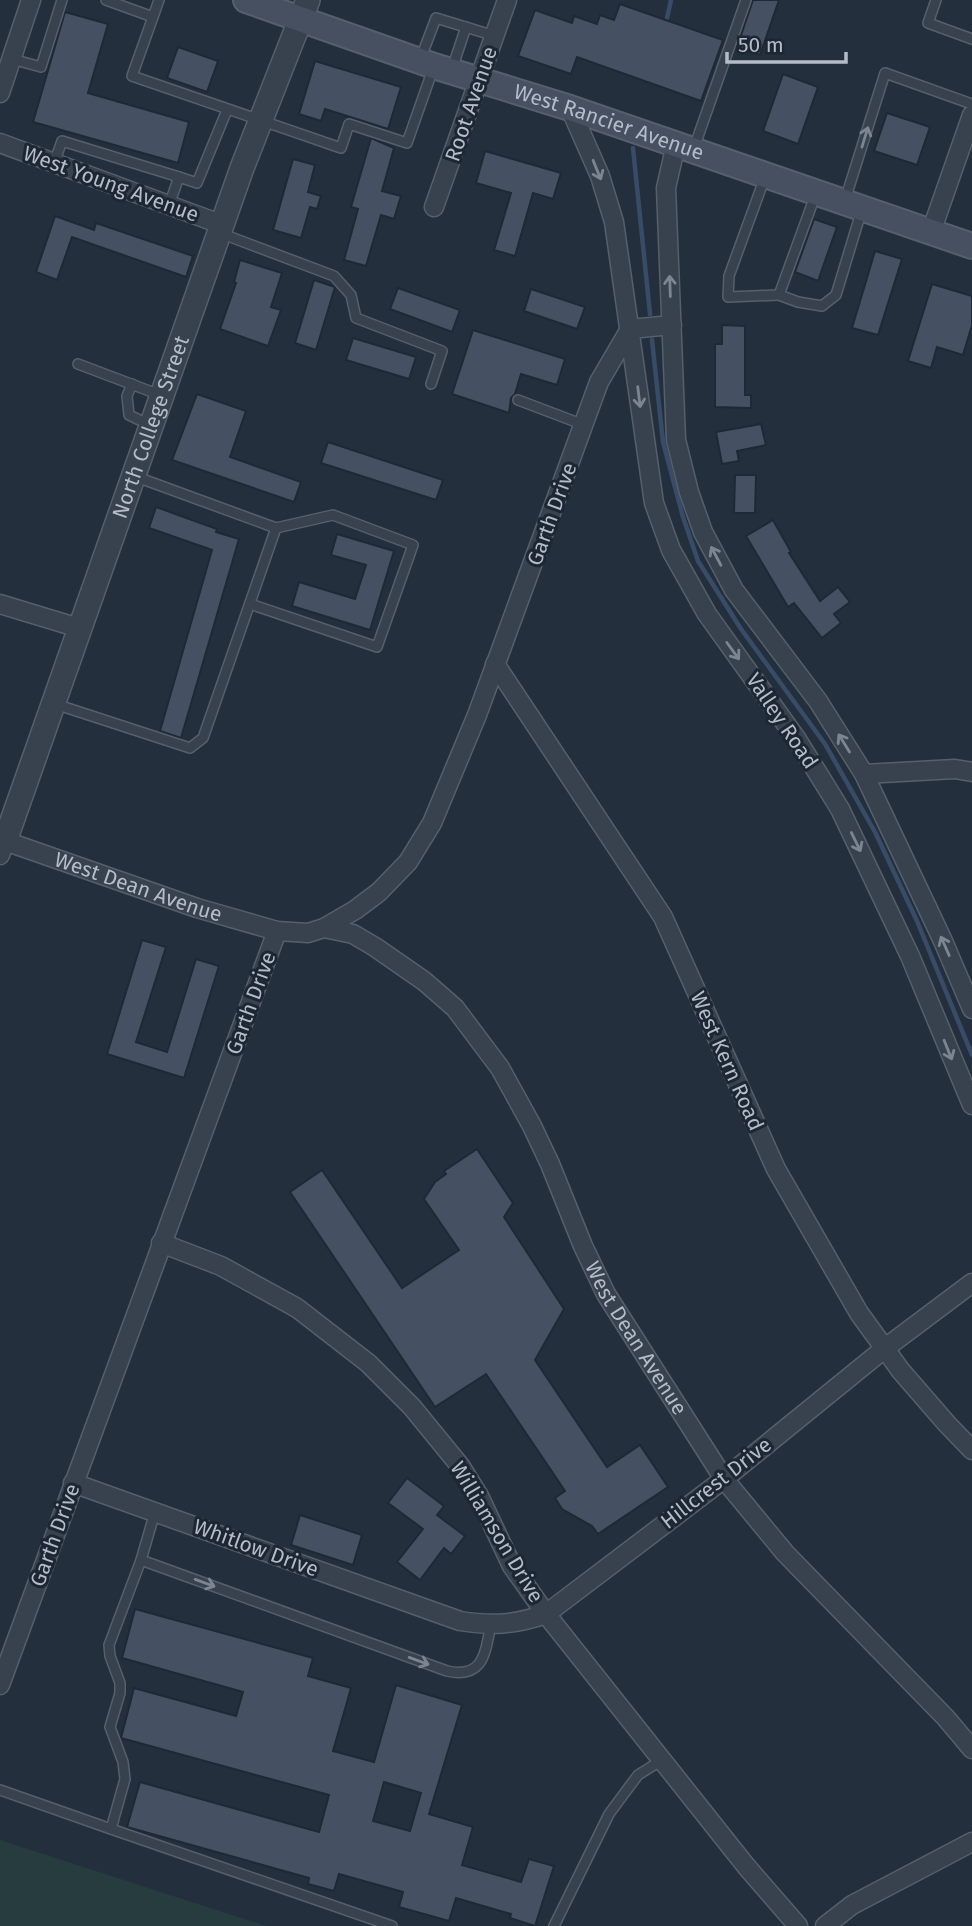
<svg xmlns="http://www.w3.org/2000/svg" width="972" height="1926" viewBox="0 0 972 1926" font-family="'Fira Sans',sans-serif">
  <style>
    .green { fill: #263c3f }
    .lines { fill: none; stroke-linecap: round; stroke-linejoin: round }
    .stream { stroke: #394c67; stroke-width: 4.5 }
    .building { fill: #455162; stroke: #1f2835; stroke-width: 2; fill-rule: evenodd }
    .service-casing { stroke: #565f6c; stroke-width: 12 }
    .minor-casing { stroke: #565f6c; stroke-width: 21 }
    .tertiary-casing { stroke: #565f6c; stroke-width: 26 }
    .secondary-casing { stroke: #565f6c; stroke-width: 28 }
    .service { stroke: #38414e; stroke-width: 9 }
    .minor { stroke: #38414e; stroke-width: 18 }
    .tertiary { stroke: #38414e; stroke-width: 23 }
    .secondary { stroke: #465061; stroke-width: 24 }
    .oneway { stroke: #7c8592 }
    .labels { text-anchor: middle; stroke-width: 6; stroke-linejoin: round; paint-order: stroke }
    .street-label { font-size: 21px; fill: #b4bcc9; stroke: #1d2633 }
  </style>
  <rect width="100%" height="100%" fill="#242f3e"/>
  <polygon class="green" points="0,1840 266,1926 0,1926"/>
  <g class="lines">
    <g class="stream">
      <polyline points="667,18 671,0"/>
      <polyline points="633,148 650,314"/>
      <polyline points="652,340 663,442 683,517 698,561 741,629 825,744 875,832 917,921 972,1055"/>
    </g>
  </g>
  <g class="building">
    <polygon points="753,0 779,0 760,55 737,47"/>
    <polygon points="620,4 723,40 701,101 577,57 571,74 518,56 535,10 572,23 574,16 597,24 600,15 614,20"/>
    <polygon points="65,12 108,24 88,93 189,122 178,163 33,122"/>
    <polygon points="178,47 218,61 207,92 167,78"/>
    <polygon points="315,61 401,87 388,129 325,109 321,121 299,114"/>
    <polygon points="783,74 818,87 798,144 763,131"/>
    <polygon points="887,113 930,127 917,165 874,151"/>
    <polygon points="371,138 394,148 382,191 401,196 394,219 381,215 366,266 344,260 358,209 351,207"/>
    <polygon points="485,151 561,173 553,199 533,193 515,256 494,250 511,193 476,183"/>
    <polygon points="293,159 315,165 308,192 321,196 317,209 310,207 301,238 273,230"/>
    <polygon points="55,216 94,230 96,223 193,256 186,277 72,237 57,280 36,272"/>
    <polygon points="814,219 837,227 818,281 795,272"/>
    <polygon points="875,251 902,259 878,335 852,328"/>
    <polygon points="240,260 282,273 271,307 281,310 268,346 220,329 236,283 234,282"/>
    <polygon points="314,280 335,287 316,350 295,343"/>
    <polygon points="932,284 972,296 972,325 963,355 937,347 931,368 908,361"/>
    <polygon points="398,288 460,310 452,332 390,309"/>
    <polygon points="531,289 585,307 577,329 524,311"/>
    <polygon points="722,325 745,326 745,395 751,395 751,408 715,407 715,344 722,344"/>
    <polygon points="473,330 565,359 557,385 521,374 515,394 511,398 509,413 452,394"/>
    <polygon points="353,338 416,357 409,379 346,360"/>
    <polygon points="197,394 246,411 230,457 301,482 294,502 172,460"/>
    <polygon points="761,424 766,445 737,451 739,461 722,464 716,432"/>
    <polygon points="328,442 443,480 436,500 321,463"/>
    <polygon points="735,475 756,475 755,513 734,513"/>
    <polygon points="156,507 217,529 216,532 239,539 181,738 160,731 212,550 149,528"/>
    <polygon points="773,520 791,552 789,553 820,601 838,587 850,602 834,614 841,623 822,638 794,603 788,607 746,536"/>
    <polygon points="337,534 394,551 370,630 292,606 299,582 355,599 366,565 331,555"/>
    <polygon points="142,940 166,947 136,1042 167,1052 196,959 219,966 184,1078 107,1054"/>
    <polygon points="477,1149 513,1203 504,1217 564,1309 535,1360 607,1467 640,1445 668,1487 598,1534 592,1526 562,1509 555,1498 565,1491 486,1374 435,1407 290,1192 322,1170 402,1288 459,1250 424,1199 435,1182 446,1174 444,1171"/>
    <polygon points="407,1478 444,1506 437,1515 465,1536 451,1554 444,1548 420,1580 397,1562 423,1529 388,1503"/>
    <polygon points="300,1515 362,1535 353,1565 291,1545"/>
    <path d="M135,1609L313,1658L308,1676L351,1688L333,1751L374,1762L396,1685L462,1705L429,1814L473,1827L462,1865L521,1882L529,1859L554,1866L535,1926L510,1918L511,1914L456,1898L449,1921L399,1907L403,1892L339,1874L334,1891L308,1884L309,1878L127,1827L140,1782L319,1832L329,1795L121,1738L134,1688L236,1716L243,1692L122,1658ZM384,1782L421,1793L410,1831L373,1821Z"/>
  </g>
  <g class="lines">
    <g class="service-casing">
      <g id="service">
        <polyline points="106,0 153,17"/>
        <polyline points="159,0 132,76 341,148 349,124 407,143 433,69"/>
        <polyline points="936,0 928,23 972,39"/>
        <polyline points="12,59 41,67 62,0"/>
        <polyline points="420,60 436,18 495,36"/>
        <polyline points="452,69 466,27"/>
        <polyline points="694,148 746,0"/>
        <polyline points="54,163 62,141 179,177 169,205"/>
        <polyline points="179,177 197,183 227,110"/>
        <polyline points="765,177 729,276 728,297 779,295 815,196"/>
        <polyline points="845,200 885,73 972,104"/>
        <polyline points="220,233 334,276 351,295 356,318 442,351 431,384"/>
        <polyline points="779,295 798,302 822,306 836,295 862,209"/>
        <polyline points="78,364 160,395"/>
        <polyline points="132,384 127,396 129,415 150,425"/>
        <polyline points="518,400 584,425"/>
        <polyline points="250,604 377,647 413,545 333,515 276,528"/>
        <polyline points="55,704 190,748 203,738 276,528 134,476"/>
        <polyline points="155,1512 141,1560 109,1645 110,1656 120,1683 120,1693 110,1727 123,1762 125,1779 111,1829 392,1926"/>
        <path d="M141,1560L447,1671C484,1679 485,1653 491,1624"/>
        <polyline points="0,1790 111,1829"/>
        <polyline points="554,1926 609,1814 638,1775 662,1760"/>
      </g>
    </g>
    <g class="minor-casing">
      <g id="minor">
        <polyline points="0,93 31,0"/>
        <polyline points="570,108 600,176 614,222 654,503 671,550 707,614 796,738 840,809 910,956 972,1105"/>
        <polyline points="0,143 223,225"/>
        <polyline points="676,144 666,188 676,440 689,492 703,532 734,590 818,701 864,774 943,941 972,1009"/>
        <polyline points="434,207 507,0"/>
        <polyline points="931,232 972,115"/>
        <polyline points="0,604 79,628"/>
        <polyline points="495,664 663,917 776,1169 859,1313 901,1371 947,1424 972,1450"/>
        <polyline points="864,774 955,769 972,772"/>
        <path id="s1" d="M0,855L5,841L197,908L277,931L308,933L324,928L355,910L379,892L408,862L432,823L477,715L599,382L630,329L672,325"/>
        <path id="s2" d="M324,928L353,934L375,947L424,981L455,1008L500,1068L532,1126L550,1164L583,1246L606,1294L724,1479L785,1553L946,1718L972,1749"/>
        <polyline points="161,1243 221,1266 297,1308 368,1363 412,1407 461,1467 479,1496 512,1566 546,1614 746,1866 798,1926"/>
        <path d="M73,1483L460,1621C492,1626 514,1625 546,1614L724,1479L884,1349L972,1283"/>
        <polyline points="0,1685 277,931"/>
        <polyline points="825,1926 852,1905 972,1842"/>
      </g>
    </g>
    <g class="tertiary-casing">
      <g id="tertiary">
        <path id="s3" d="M0,840L5,841L242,168L308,0"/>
      </g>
    </g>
    <g class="secondary-casing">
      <g id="secondary">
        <path id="s4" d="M246,0L434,66L570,108L972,246"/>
      </g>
    </g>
    <use href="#service" class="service"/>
    <use href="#minor" class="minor"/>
    <use href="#tertiary" class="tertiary"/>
    <use href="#secondary" class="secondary"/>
  </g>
  <defs><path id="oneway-shaft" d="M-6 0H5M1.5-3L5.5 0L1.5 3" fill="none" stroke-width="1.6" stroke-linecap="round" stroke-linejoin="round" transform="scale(1.75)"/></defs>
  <g class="oneway">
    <use href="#oneway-shaft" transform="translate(865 137) rotate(-73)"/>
    <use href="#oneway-shaft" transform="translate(597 170) rotate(68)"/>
    <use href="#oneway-shaft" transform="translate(670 286) rotate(-92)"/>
    <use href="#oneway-shaft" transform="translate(639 397) rotate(83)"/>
    <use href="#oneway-shaft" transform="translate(716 556) rotate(-118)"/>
    <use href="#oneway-shaft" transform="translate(733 651) rotate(54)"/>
    <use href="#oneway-shaft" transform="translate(844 743) rotate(-122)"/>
    <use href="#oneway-shaft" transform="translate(856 842) rotate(64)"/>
    <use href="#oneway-shaft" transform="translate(945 946) rotate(-114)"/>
    <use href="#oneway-shaft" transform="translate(948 1050) rotate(68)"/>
    <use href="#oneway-shaft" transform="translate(205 1583) rotate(20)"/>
    <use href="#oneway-shaft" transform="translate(419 1661) rotate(20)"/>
  </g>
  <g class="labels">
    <g class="street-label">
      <text transform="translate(471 104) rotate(-71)" y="7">Root Avenue</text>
      <text dy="7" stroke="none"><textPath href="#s4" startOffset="383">West Rancier Avenue</textPath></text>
      <text transform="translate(111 184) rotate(20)" y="7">West Young Avenue</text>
      <text dy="7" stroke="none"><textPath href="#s3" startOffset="444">North College Street</textPath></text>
      <text transform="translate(552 514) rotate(-70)" y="7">Garth Drive</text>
      <text transform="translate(782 721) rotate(56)" y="7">Valley Road</text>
      <text dy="7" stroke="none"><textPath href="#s1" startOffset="156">West Dean Avenue</textPath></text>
      <text transform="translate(251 1003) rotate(-70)" y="7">Garth Drive</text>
      <text transform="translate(727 1061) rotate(66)" y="7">West Kern Road</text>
      <text dy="7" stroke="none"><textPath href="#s2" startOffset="534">West Dean Avenue</textPath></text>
      <text transform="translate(716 1483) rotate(-38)" y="7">Hillcrest Drive</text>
      <text transform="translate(497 1532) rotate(59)" y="7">Williamson Drive</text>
      <text transform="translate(55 1535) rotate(-70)" y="7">Garth Drive</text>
      <text transform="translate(256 1548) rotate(20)" y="7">Whitlow Drive</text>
    </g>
  </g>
  <path d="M727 52v10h119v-10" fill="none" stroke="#b4bcc9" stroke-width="3.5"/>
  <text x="738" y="52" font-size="21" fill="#b4bcc9" stroke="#1d2633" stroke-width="5" paint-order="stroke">50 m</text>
</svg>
